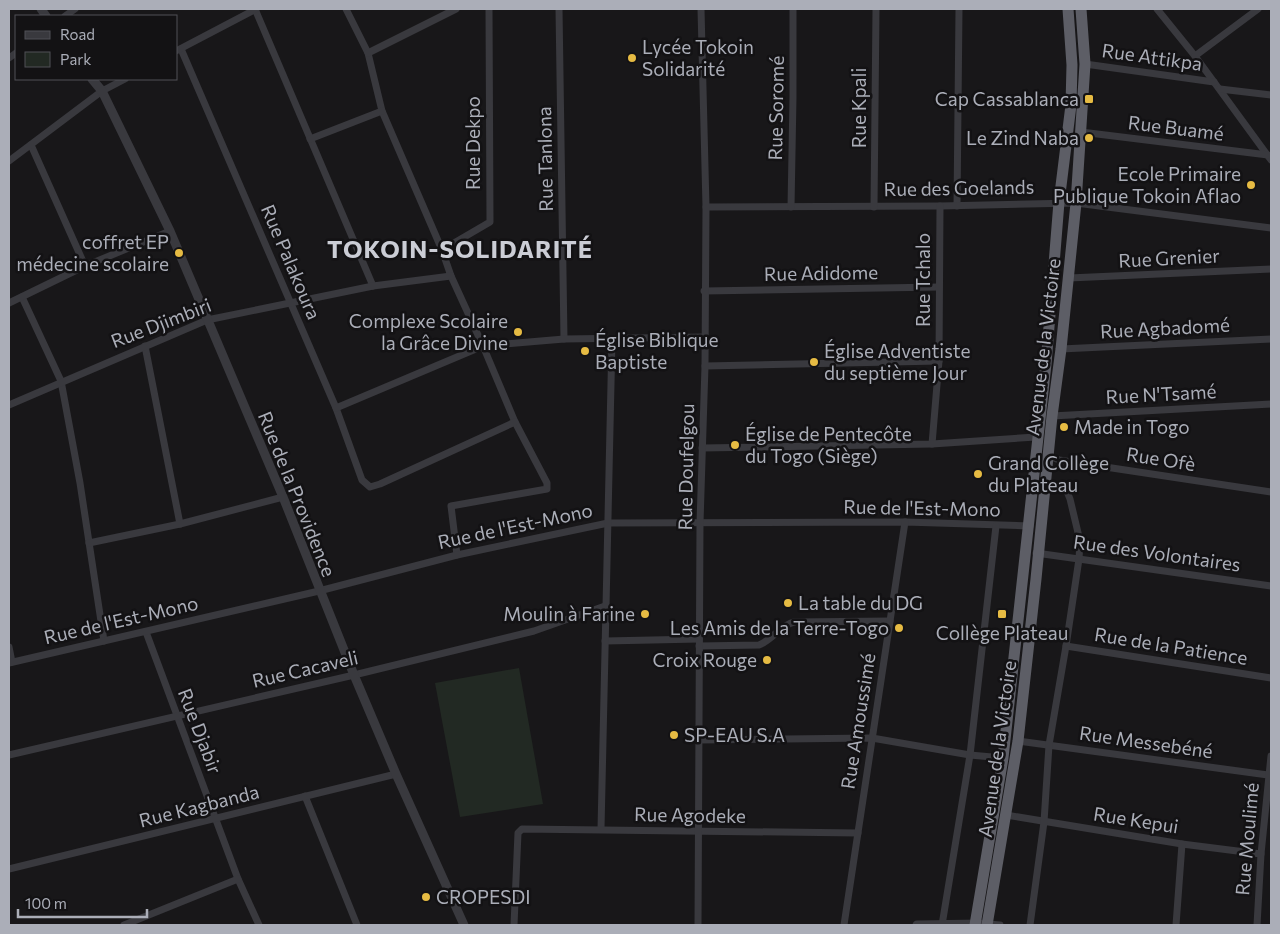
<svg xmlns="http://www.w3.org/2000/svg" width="1280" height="934" viewBox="0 0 1280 934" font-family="Commissioner,sans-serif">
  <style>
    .green { fill: #222923 }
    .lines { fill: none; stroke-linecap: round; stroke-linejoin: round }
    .minor { stroke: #39393e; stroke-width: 7 }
    .tertiary { stroke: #39393e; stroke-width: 9 }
    .trunk { stroke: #5d5e66; stroke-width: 11 }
    .poi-dot { fill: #e6bb43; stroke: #131214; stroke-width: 2 }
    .labels { text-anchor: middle; stroke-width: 5; stroke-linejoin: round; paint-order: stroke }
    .poi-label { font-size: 19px; fill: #abaeb8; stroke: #131214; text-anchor: start }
    .street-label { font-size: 19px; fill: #abaeb8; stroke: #131214 }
    .district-label { font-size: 24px; font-weight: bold; letter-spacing: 1px; fill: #cbcdd5; stroke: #131214 }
  </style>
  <rect width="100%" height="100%" fill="#181719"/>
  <polygon class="green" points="519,668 543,804 460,817 435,683"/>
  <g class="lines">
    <g class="minor">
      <polyline points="255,9 373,286"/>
      <polyline points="346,9 368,53 382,111 442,250 451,276 483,346 515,422 547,483 547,489 451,506 457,555"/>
      <polyline points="559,9 564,339"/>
      <polyline points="1157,9 1195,56 1271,160"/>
      <polyline points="65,16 75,9"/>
      <polyline points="181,49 336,408 362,480 370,487 380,484 515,422"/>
      <polyline points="176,51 256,9"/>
      <polyline points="368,53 456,9"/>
      <polyline points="1195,56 1258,9"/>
      <polyline points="9,58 16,53"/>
      <polyline points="1085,64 1214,82"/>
      <polyline points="1220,89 1271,95"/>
      <polyline points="1081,132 1268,155"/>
      <polyline points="310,139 382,111"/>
      <polyline points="31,145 85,266"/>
      <polyline points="9,161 102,91 125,79"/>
      <polyline points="957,206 959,9"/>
      <polyline points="706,207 940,206 1076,203 1271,228"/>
      <polyline points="791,207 793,97 793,9"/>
      <polyline points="874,207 876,9"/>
      <polyline points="442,250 490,222 489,9"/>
      <polyline points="1069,278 1271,269"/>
      <polyline points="704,291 939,287"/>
      <polyline points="22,297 61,381 80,483 104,641"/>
      <polyline points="9,303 85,266 170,231"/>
      <polyline points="145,346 180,524"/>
      <polyline points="1061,349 1271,339"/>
      <polyline points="705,366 939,361"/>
      <polyline points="9,405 207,320 373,286 451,276"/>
      <polyline points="336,408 483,346 564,339 705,337"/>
      <polyline points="1052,416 1271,404"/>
      <polyline points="932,444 939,361 940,206"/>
      <polyline points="702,448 932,444 1036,437"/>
      <polyline points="1048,455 1059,460 1271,492"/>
      <polyline points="89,543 180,524 283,497"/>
      <polyline points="1036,553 1271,586"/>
      <polyline points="146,632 238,879 259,925"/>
      <polyline points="605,641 699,639"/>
      <path d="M699,646L759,645C772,640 781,625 794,622L890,621"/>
      <polyline points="1066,646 1271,678"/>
      <polyline points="9,647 12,662"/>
      <polyline points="9,663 319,591 457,555 608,523 905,522 1030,526"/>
      <polyline points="698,740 872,738 970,755 1003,758"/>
      <polyline points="1018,741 1268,775"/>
      <polyline points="9,755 354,675 534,631 605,606"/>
      <polyline points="305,796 357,925"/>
      <polyline points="1006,815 1182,844 1261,854"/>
      <polyline points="601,829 612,339"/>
      <polyline points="9,869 396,774"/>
      <polyline points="988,924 1000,925"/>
      <polyline points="124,925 238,879"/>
      <polyline points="514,925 518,833 522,829 858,833"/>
      <polyline points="698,925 700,523 705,366 706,207 701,9"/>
      <polyline points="844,925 905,522"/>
      <polyline points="942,925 970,755 996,526"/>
      <polyline points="1030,925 1044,822 1049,745 1066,646 1079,559 1080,541 1070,499 1066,489"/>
      <polyline points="1176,925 1182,844"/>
      <polyline points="1257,925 1261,854 1271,756"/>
    </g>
    <g class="tertiary">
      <polyline points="41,9 46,16"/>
      <polyline points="92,79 102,91 170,231 283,497 354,675 396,774 464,925"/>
      <polyline points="917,925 980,924"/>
    </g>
    <g class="trunk">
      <polyline points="975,925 1003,758 1046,364 1059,202 1071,105 1072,65 1068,9"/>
      <polyline points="987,925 1018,741 1036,579 1052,416 1061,349 1076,203 1085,64 1081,9"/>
    </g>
  </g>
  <g class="poi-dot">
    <circle cx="632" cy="58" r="5"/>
    <rect x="1084" y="94" width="10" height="10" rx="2.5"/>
    <circle cx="1089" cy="138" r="5"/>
    <circle cx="1251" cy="185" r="5"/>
    <circle cx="179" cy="253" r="5"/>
    <circle cx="518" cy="332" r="5"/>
    <circle cx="585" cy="351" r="5"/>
    <circle cx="814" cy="362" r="5"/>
    <circle cx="1064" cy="427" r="5"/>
    <circle cx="735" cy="445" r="5"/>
    <circle cx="978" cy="474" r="5"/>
    <circle cx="788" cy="603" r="5"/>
    <circle cx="645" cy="614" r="5"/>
    <rect x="997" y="609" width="10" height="10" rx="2.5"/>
    <circle cx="899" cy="628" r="5"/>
    <circle cx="767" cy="660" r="5"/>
    <circle cx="674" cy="735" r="5"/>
    <circle cx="426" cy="897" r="5"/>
  </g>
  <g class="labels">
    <g class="poi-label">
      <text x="642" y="54">Lycée Tokoin<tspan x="642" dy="22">Solidarité</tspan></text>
      <text x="1079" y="106" text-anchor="end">Cap Cassablanca</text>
      <text x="1079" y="145" text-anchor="end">Le Zind Naba</text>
      <text x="1241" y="181" text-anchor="end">Ecole Primaire<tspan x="1241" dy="22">Publique Tokoin Aflao</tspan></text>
      <text x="169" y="249" text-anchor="end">coffret EP<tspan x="169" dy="22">médecine scolaire</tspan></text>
      <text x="508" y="328" text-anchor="end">Complexe Scolaire<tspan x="508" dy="22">la Grâce Divine</tspan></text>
      <text x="595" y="347">Église Biblique<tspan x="595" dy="22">Baptiste</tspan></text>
      <text x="824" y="358">Église Adventiste<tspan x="824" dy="22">du septième Jour</tspan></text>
      <text x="1074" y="434">Made in Togo</text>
      <text x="745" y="441">Église de Pentecôte<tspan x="745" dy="22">du Togo (Siège)</tspan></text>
      <text x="988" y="470">Grand Collège<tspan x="988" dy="22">du Plateau</tspan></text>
      <text x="798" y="610">La table du DG</text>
      <text x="635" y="621" text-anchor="end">Moulin à Farine</text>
      <text x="889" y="635" text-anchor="end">Les Amis de la Terre-Togo</text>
      <text x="1002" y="640" text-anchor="middle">Collège Plateau</text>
      <text x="757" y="667" text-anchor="end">Croix Rouge</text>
      <text x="684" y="742">SP-EAU S.A</text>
      <text x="436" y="904">CROPESDI</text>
    </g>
    <g class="street-label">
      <text transform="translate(1152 57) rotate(8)" y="7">Rue Attikpa</text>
      <text transform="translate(776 108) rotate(-89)" y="7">Rue Soromé</text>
      <text transform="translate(859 108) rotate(-90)" y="7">Rue Kpali</text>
      <text transform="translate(1176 128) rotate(7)" y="7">Rue Buamé</text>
      <text transform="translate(473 143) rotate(-90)" y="7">Rue Dekpo</text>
      <text transform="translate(545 159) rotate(-91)" y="7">Rue Tanlona</text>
      <text transform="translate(959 188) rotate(-1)" y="7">Rue des Goelands</text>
      <text transform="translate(1169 258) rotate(-3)" y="7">Rue Grenier</text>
      <text transform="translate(291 262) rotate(67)" y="7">Rue Palakoura</text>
      <text transform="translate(821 273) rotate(-1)" y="7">Rue Adidome</text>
      <text transform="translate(923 280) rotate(-90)" y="7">Rue Tchalo</text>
      <text transform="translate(161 323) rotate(-21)" y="7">Rue Djimbiri</text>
      <text transform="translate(1165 328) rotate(-3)" y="7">Rue Agbadomé</text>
      <text transform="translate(1043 347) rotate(-83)" y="7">Avenue de la Victoire</text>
      <text transform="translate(1161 394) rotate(-3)" y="7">Rue N'Tsamé</text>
      <text transform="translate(1161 459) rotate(9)" y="7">Rue Ofè</text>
      <text transform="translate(686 467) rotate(-89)" y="7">Rue Doufelgou</text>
      <text transform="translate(297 494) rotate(68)" y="7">Rue de la Providence</text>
      <text transform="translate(922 508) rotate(1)" y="7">Rue de l'Est-Mono</text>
      <text transform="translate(515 526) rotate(-12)" y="7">Rue de l'Est-Mono</text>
      <text transform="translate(1157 553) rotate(8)" y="7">Rue des Volontaires</text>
      <text transform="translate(121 620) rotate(-13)" y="7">Rue de l'Est-Mono</text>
      <text transform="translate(1171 646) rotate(9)" y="7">Rue de la Patience</text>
      <text transform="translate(305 669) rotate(-13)" y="7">Rue Cacaveli</text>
      <text transform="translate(858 721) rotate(-81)" y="7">Rue Amoussimé</text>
      <text transform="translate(200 731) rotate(69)" y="7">Rue Djabir</text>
      <text transform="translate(1146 742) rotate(8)" y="7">Rue Messebéné</text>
      <text transform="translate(997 749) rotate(-82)" y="7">Avenue de la Victoire</text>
      <text transform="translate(199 806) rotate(-14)" y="7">Rue Kagbanda</text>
      <text transform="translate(690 815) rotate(1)" y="7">Rue Agodeke</text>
      <text transform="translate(1136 820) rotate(9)" y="7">Rue Kepui</text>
      <text transform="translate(1247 839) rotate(-85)" y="7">Rue Moulimé</text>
    </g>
    <g class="district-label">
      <text x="460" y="258">TOKOIN-SOLIDARITÉ</text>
    </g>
  </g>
  <rect width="1280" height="934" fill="none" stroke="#abaeb8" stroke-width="20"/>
  <rect x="15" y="15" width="162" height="65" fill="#131214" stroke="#505056"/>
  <rect x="25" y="31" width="25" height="8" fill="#39393e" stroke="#505056"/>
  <text x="60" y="40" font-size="15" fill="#abaeb8">Road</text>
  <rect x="25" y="52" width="25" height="15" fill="#222923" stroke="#505056"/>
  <text x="60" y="65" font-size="15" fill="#abaeb8">Park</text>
  <path d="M18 909v8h129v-8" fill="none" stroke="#abaeb8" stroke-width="2.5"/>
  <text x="25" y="909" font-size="15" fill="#abaeb8" stroke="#131214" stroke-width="4" paint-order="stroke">100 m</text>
</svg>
